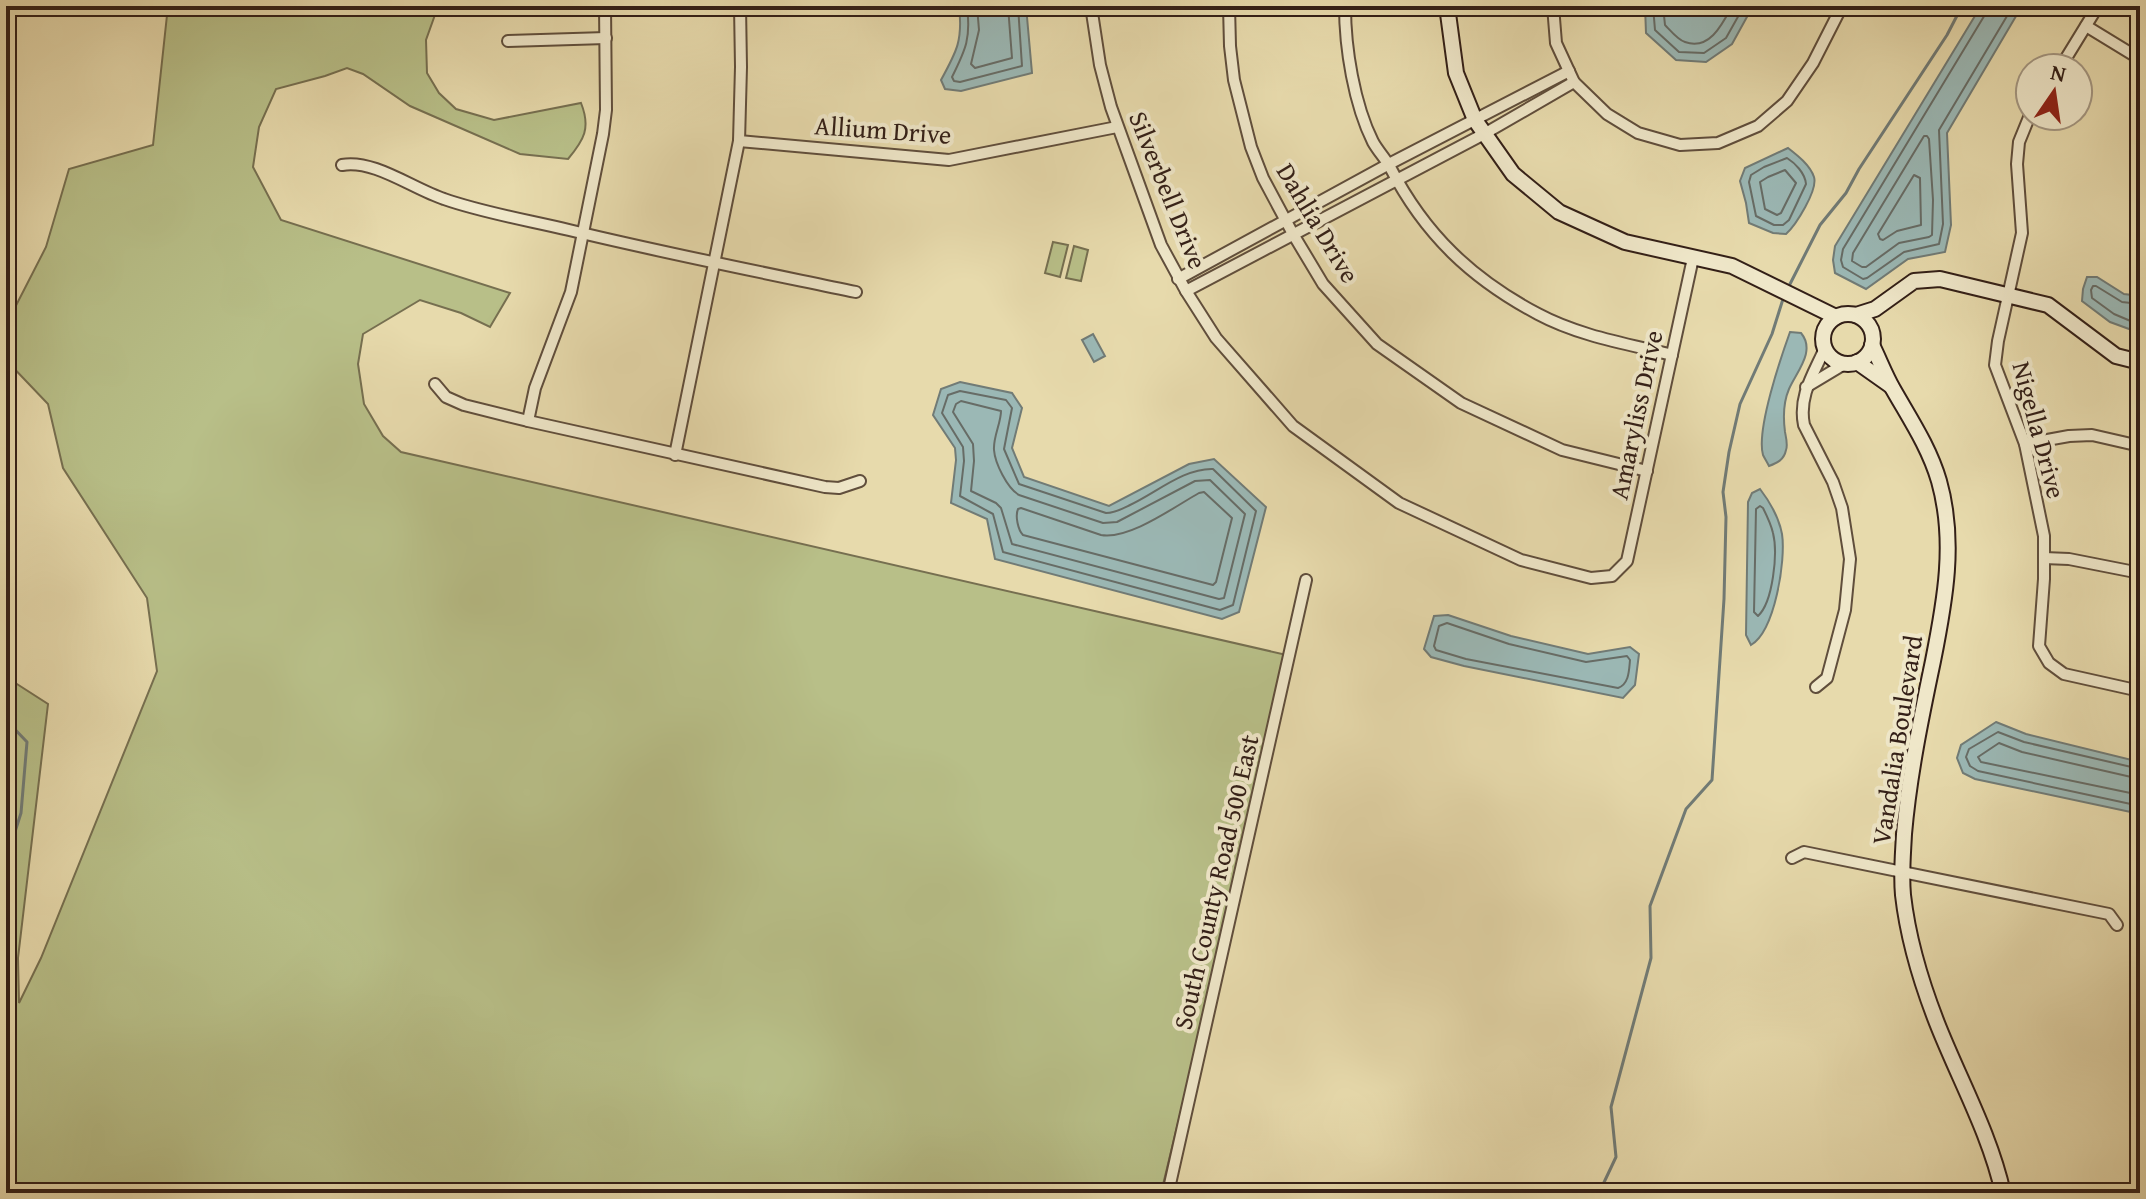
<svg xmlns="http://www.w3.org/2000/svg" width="2146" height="1199" viewBox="0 0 2146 1199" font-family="'Gentium Book Plus',serif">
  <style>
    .green { fill: #b8bf88; stroke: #766f50; stroke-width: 2 }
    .water { fill: #9bb8b5; stroke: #717b76; stroke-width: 2 }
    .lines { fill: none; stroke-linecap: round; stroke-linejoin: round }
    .shore { stroke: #676c66; stroke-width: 2 }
    .stream { stroke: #717b76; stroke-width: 3 }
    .street-casing { stroke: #604e3c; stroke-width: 14 }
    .secondary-casing { stroke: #331f17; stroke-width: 18 }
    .street { stroke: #efe7c9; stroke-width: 10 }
    .secondary { stroke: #efe7c9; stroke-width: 14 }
    .labels { text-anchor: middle; stroke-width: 8; stroke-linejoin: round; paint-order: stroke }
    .street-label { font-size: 26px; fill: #331f17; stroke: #efe7c9 }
  </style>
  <rect width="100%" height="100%" fill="#e7daac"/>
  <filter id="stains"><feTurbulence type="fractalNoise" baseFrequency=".0025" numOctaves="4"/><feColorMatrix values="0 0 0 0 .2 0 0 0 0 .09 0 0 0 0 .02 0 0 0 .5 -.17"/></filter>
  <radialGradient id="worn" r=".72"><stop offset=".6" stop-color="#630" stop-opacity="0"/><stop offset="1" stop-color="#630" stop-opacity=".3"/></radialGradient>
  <g class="green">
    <path d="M168,6H443L436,12L426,40L427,73L439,93L456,109L494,120L581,103C591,128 584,140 568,159L520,154L410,106L363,74L347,68L325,76L276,89L259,127L253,167L281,220L510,293L490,327L461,313L420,300L363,334L358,364L364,404L383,436L401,452L1291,656L1161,1193H6V677L48,704L18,958L19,1003L41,958L157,671L147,598L63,468L48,404L6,360V325L46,247L69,169L153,145Z"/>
    <polygon points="1053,242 1068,245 1060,277 1045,273"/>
    <polygon points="1074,246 1088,250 1081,281 1066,278"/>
  </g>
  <g class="water">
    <path d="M959,6H1026L1032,73L961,91L945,89L941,80C957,51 963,40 959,6Z"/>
    <polygon points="1645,6 1753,6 1732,44 1706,62 1676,60 1646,33"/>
    <polygon points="1981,6 2022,6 1947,133 1951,225 1945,252 1908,259 1866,289 1835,273 1833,260 1835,246"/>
    <path d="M1788,148C1797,155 1810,165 1814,177C1818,190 1796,225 1786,234L1773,233L1749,223L1746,203L1740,181L1745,168Z"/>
    <polygon points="2087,277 2097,277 2124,294 2140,296 2140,333 2110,322 2082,301 2083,289"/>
    <path d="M1790,332L1801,333C1816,351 1797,371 1789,389C1783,403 1783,417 1785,432C1786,437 1788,445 1786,450C1784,460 1777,463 1769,466C1767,462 1765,459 1763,455C1756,430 1781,357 1790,332Z"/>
    <polygon points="1093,334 1105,356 1094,362 1082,340"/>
    <polygon points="960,382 1012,393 1022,408 1012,448 1024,477 1109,506 1189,464 1214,459 1266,507 1239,612 1222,619 995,559 987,519 951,503 956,460 955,448 933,415 941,389"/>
    <path d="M1760,489C1770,502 1779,518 1782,534C1786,560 1775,631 1751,645L1746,635L1748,502L1752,493Z"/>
    <polygon points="1448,615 1511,636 1588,654 1630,647 1639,654 1635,685 1623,698 1464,666 1431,657 1424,649 1434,616"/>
    <polygon points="1996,722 2026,734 2140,762 2140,814 1975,779 1963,773 1957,758 1961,745"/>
  </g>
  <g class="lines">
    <g class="shore">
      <path d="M967,6C971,38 966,49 952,77L954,81L960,82L1022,66L1018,6"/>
      <polyline points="977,6 979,30 971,64 975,68 1012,58 1008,6"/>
      <polyline points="1653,6 1655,30 1679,52 1704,53 1726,38 1744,6"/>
      <path d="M1663,6L1665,25C1670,30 1678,40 1685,42C1710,51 1723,23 1732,6"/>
      <polyline points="1987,6 1986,13 1843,249 1841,260 1843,267 1863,279 1867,278 1904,252 1939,244 1943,224 1939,130 2013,6"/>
      <polygon points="1924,136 1927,136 1929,139 1933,200 1932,235 1929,237 1899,243 1866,267 1862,267 1852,261 1853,253"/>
      <path d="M1787,158C1795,163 1805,173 1806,184L1789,220L1783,225H1774L1756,216L1749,182L1751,175L1764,167Z"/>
      <polygon points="1785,170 1796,183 1781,213 1777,215 1765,209 1760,182 1768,177"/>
      <polygon points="1914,175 1920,178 1921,225 1897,231 1883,240 1880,239 1878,234"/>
      <polyline points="2140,304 2122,302 2096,286 2093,286 2091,290 2092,298 2114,314 2140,325"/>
      <path d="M960,391L1006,400L1012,408L1004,449L1019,484L1106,513C1115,513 1122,509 1130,505C1156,493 1184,468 1213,469L1256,511L1233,605L1220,610L1003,552L993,514L960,496L964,461L963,447L942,413L948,395Z"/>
      <path d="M961,401L1001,411C1001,423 993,437 994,450C995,463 1007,488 1019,495L1103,523L1117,522L1195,481L1210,480L1245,514L1224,598L1219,599L1012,544L1001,508L996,503L971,491L974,461L973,444L953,412L956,404Z"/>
      <path d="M1204,492L1232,518L1216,582L1213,585L1023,535C1018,530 1015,516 1018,509L1021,508L1101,535C1129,540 1174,507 1199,493Z"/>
      <path d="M1760,506L1763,508C1767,516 1771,524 1773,533C1778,553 1773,602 1758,616L1754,612L1756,509Z"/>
      <path d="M1447,623L1509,644L1586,662L1627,656L1630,660C1629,671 1629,684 1618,688L1466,659L1436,650L1434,646L1439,626Z"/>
      <polyline points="2140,769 2024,742 1998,732 1969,749 1966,757 1970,766 1978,771 2140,806"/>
      <polyline points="2140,779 2022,752 1999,743 1978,757 1981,762 2140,795"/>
    </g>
    <g class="stream">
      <polyline points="1788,288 1820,225 1846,193 1859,169 1947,35 1962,6"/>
      <polyline points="6,720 27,742 21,813 6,860"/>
      <polyline points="6,1084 13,1110 16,1193"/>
      <polyline points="1599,1193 1616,1157 1611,1107 1651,958 1650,906 1686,809 1712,780 1724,599 1726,517 1723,492 1729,452 1740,404 1772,334 1783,299"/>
    </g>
    <g class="street-casing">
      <g id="street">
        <polyline points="1091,6 1100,65 1111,107 1161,245 1186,291 1216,338 1293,426 1399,503 1521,560 1591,578 1612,576 1627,561 1693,258"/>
        <polyline points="1229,6 1230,46 1234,80 1251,147 1263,178 1293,234 1323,284 1377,344 1461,403 1562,450 1647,471"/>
        <path d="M1345,6C1345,48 1354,104 1373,142C1378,151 1385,158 1390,167C1425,235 1472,279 1538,314C1579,336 1628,344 1672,355"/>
        <polyline points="1553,6 1556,43 1574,82 1607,114 1638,133 1680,145 1718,143 1758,126 1787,101 1813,63 1842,6"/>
        <polyline points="2086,26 2140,59"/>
        <polyline points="508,41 606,38"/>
        <polyline points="2060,68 2098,6"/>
        <polyline points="2030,115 2019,142 2017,164 2022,233 1998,341 1995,365 2025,444 2044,536 2044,579 2039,646 2049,663 2064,674 2140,691"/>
        <polyline points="739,141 949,160 1117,127"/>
        <path d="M342,165C374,159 413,189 444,199C484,213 527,220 569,230C664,253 760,272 856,292"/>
        <polyline points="1178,279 1389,164 1569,71"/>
        <polyline points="1186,291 1484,134 1574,82"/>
        <polyline points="435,384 446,397 464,405 528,421 825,487 839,488 860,481"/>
        <polyline points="1806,387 1846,363"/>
        <polyline points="528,421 535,388 571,292 603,134 606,110 605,6"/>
        <polyline points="2025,444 2069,436 2092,435 2140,446"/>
        <polyline points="675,455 739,141 741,67 740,6"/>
        <polyline points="2044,558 2069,559 2140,573"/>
        <path d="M1816,687L1827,678L1845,610L1850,559L1842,508L1833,482L1804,425C1798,396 1814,373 1825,348"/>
        <polyline points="1792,858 1804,852 2109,914 2117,925"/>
        <polyline points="1168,1193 1306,580"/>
      </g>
    </g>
    <g class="secondary-casing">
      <g id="secondary">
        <polyline points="1447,6 1456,73 1475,120 1513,174 1559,212 1625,242 1732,266 1836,317"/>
        <circle cx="1848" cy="339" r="25"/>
        <polyline points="1856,315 1875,309 1914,281 1940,279 2048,305 2116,356 2140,362"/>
        <path d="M1872,345C1879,359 1885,375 1893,389C1910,419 1929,447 1939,481C1956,541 1945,601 1933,661C1921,718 1909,776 1904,834C1903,855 1901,874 1903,895C1908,939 1921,982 1937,1023C1959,1079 1990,1134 2003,1193"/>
        <polyline points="1857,362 1891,386"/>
      </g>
    </g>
    <use href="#street" class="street"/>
    <use href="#secondary" class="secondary"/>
  </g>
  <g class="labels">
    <g class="street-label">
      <text transform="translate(883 130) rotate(4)" y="9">Allium Drive</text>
      <text transform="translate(1168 190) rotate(68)" y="9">Silverbell Drive</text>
      <text transform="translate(1318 223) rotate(59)" y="9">Dahlia Drive</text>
      <text transform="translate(1636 415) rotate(-78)" y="9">Amaryliss Drive</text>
      <text transform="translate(2039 430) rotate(75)" y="9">Nigella Drive</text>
      <text transform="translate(1897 740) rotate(-81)" y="9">Vandalia Boulevard</text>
      <text transform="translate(1216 882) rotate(-77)" y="9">South County Road 500 East</text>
    </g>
  </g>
  <rect width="2146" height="1199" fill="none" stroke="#e7daac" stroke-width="32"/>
  <rect x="8" y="8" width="2130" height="1183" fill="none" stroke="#331f17" stroke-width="4"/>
  <rect x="16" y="16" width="2114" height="1167" fill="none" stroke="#331f17" stroke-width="2"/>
  <g transform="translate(2054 92) rotate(13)"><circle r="38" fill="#efe7c9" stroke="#a49782" stroke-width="2"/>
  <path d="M0-6L14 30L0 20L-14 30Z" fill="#8f2418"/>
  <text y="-12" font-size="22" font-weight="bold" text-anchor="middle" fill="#331f17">N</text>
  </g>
  <rect width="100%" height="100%" filter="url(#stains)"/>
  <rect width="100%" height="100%" fill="url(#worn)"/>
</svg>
